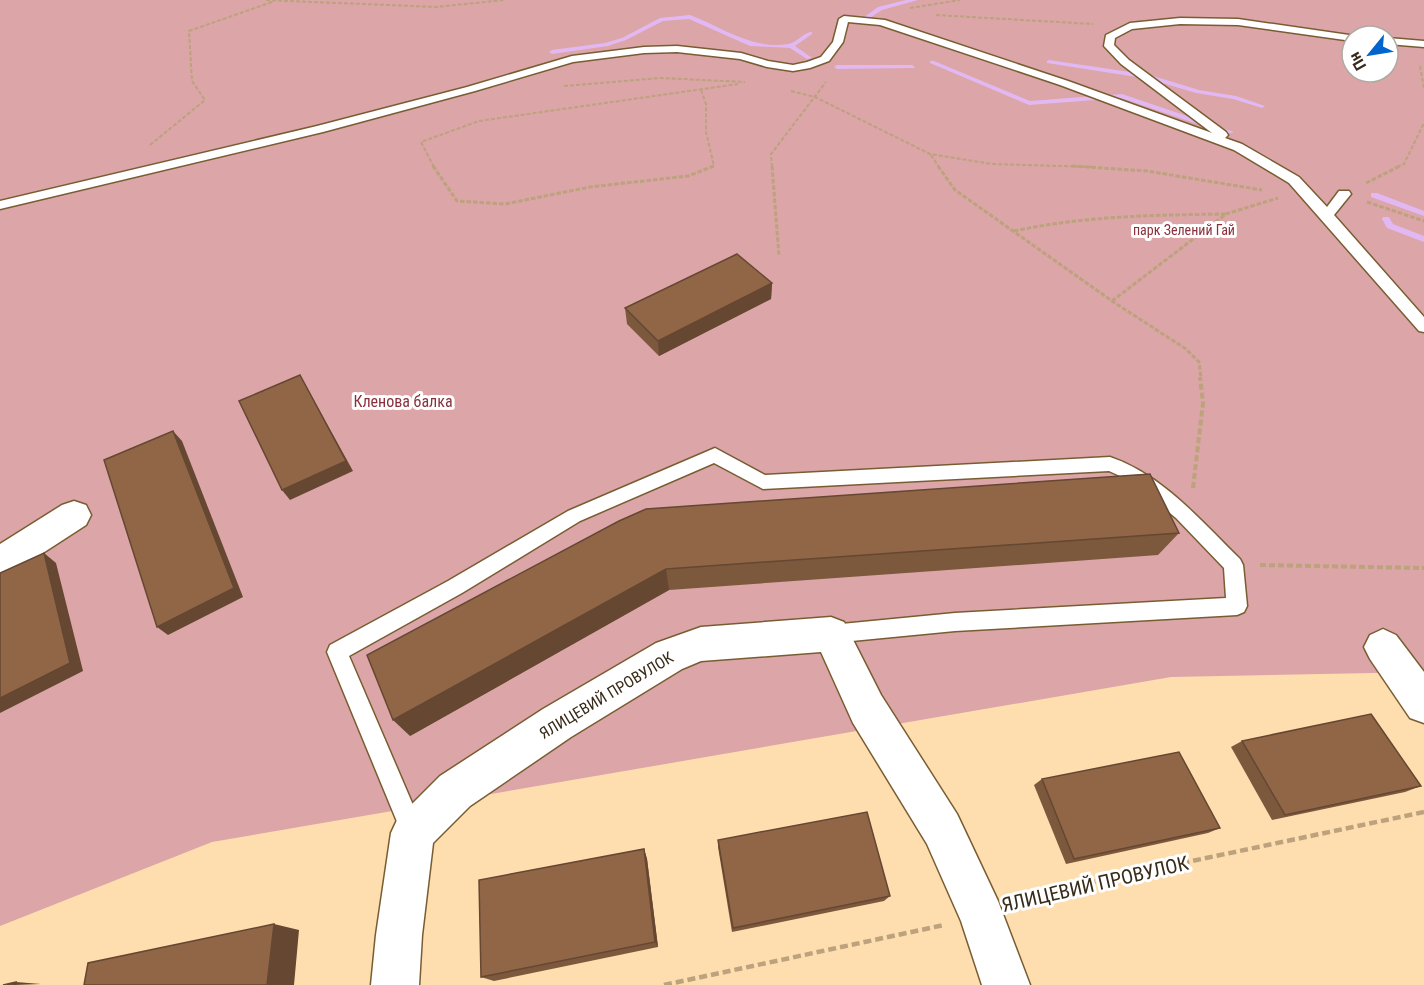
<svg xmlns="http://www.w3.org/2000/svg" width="1424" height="985" viewBox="0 0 1424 985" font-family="'Roboto Condensed',sans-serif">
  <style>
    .green { fill: #dca5a7; fill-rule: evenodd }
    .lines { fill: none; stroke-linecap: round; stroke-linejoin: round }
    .stream { fill: #e2b8f3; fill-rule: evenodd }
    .service-casing { stroke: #795d32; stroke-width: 3 }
    .minor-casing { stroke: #795d32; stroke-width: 3 }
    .path-far3 { stroke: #bca27d; stroke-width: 2; stroke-dasharray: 4 2; stroke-linecap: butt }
    .path-far2 { stroke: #bca27d; stroke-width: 3; stroke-dasharray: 4.5 2; stroke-linecap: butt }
    .path-far1 { stroke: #bca27d; stroke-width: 4; stroke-dasharray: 6 3; stroke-linecap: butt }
    .path { stroke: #bca27d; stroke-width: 4.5; stroke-dasharray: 8 4; stroke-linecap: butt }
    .service { fill: #fff; fill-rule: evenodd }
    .minor { fill: #fff; fill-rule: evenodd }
    .wall { fill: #7c583d }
    .shaded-wall { fill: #654732 }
    .building { fill: #906647; stroke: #654732; stroke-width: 1.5 }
    .labels { text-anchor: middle; stroke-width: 6; stroke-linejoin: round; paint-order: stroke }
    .far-park-label { font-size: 14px; fill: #8a303b; stroke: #fff }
    .park-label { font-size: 16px; fill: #8a303b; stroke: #fff }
    .street-label { font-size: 16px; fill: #382b19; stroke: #fff }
    .near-street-label { font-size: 20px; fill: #382b19; stroke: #fff }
  </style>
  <rect width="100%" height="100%" fill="#feddaf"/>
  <path class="green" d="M0,0H1424V672L1171,677L212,842L0,926ZM1352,36H1388V72H1352Z"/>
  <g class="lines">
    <g class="stream">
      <polygon points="906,0 918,0 882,10 865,21 860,20 878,7"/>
      <path d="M690,15C722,27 752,50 788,44C797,43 803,32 812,32V34L795,46L812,58L807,59L790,48L750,46L689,19L663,21L626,40L608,46L552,54L549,52L552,50L605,43L622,38L660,18Z"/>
      <polygon points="1049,60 1150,75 1199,90 1236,96 1265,106 1262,108 1233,99 1196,93 1149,79 1047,63 1047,61"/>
      <polygon points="930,61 934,61 1030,101 1122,94 1234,132 1227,134 1121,98 1029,105 930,63"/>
      <polygon points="912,65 915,67 914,68 837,69 834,67 837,65"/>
      <polygon points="1371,193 1377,193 1424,211 1424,216 1371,197"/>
      <polygon points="1383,217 1389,217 1393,224 1424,236 1424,242 1387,228 1382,219"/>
    </g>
    <g class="service-casing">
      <g id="service">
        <polygon points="844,16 885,20 1068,81 1212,133 1121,64 1104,46 1106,35 1130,23 1180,18 1238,19 1356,36 1352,36 1352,41 1238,25 1180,24 1132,29 1115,38 1114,45 1129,60 1226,132 1228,135 1225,138 1242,144 1299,177 1327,207 1339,191 1349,191 1351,194 1334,215 1424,317 1424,332 1419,331 1289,183 1234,150 1060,85 880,25 848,22 843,42 829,61 810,68 793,71 767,67 740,59 677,52 644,53 573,62 475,91 323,132 0,209 0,201 317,126 467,87 572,56 644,47 677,46 741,53 768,61 793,65 807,62 821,57 833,42 839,19"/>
        <polygon points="1388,38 1424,41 1424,47 1388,44"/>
        <path d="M715,448L765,475L1110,457C1163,475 1201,521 1240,559L1243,565L1247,606L1244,612L1237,615L955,631L831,643L824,641L821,634L824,627L831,625L955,613L1226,598L1224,568L1176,518L1131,481L1109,471L763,489L714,463L580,521L462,593L349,656L425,833L421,841L413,845L405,841L327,652L330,645L448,581L568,511Z"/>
      </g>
    </g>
    <g class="minor-casing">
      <g id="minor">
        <polygon points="74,501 86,505 91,515 86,525 12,573 0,577 0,544 62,505"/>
        <polygon points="831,617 844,622 881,695 957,814 998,901 1030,985 982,985 961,921 927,844 853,723 821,652 701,661 682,669 571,737 470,806 433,843 422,935 419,985 371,985 376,935 391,833 398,818 440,776 543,709 656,643 701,627"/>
        <polygon points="1383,629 1396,635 1424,672 1424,723 1410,718 1370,659 1364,647 1370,635"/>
      </g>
    </g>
    <g class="path-far3">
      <polyline points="266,0 436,7 504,0"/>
      <polyline points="910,8 960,0"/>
      <polyline points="936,15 1093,24"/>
      <polyline points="1420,66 1424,88"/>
      <polyline points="564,86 660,78 745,82"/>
      <polyline points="701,90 706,104 706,132 714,166 711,167"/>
      <polyline points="791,91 815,97 930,154 992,164 1094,167"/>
      <polyline points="150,145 205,100 192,81 189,31 272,2"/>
      <polyline points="931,155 939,167"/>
      <polyline points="434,167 421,142 479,121 738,84"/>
      <polyline points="772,167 771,154 826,82"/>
      <polyline points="1397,167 1404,164 1424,123"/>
    </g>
    <g class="path-far2">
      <polyline points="433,166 457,201 505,204 590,187 688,176 714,166"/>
      <polyline points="772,166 779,256"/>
      <polyline points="938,166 955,190 1112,301 1186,349 1199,362 1201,378"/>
      <polyline points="1072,166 1147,171 1262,190"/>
      <polyline points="1366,183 1400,166"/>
      <polyline points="1367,202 1424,221"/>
      <path d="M1014,231C1084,216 1154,215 1226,214"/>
      <polyline points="1112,301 1226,214 1278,198"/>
    </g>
    <g class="path-far1">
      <polyline points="1193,488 1203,403 1200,377"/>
      <polyline points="1260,565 1424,568"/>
    </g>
    <g class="path">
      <polyline points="1017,898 1424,812"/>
      <polyline points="664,985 944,925"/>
    </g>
    <use href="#service" class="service"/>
    <use href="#minor" class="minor"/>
  </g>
  <g class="wall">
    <polygon points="772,283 771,299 659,356 627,324 625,308"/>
    <polygon points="619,521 1179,533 1158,555 669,590 410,736"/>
    <polygon points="1242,741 1421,786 1405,792 1272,820 1231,747"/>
    <polygon points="1042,779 1220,828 1208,833 1066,864 1034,785"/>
    <polygon points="718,840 890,896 884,901 732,932 718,847"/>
    <polygon points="644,849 647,859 658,947 494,981 481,977"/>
  </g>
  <g class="shaded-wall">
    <polygon points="772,283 771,299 659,356 658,341"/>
    <polygon points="300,375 353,471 290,500 282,490"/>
    <polygon points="173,431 182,441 243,597 168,635 157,627"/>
    <polygon points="44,553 56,563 83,671 0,713 0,698"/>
    <polygon points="666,569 669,590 410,736 393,720"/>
    <polygon points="644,849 647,859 658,947 655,942"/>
    <polygon points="274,924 299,930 294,985 267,985"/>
    <polygon points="16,982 41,984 15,985"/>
  </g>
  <g class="building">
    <polygon points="737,254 772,283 658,341 625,308"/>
    <polygon points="300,375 346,461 282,490 239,401"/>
    <polygon points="173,431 234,588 157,627 104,460"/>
    <polygon points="1150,474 1179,533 666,569 393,720 367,655 619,521 646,509"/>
    <polygon points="44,553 70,663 0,698 0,573"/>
    <polygon points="1371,714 1421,786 1285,815 1242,741"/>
    <polygon points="1179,752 1220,828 1074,859 1042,779"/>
    <polygon points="867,812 890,896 733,928 718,840"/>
    <polygon points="644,849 655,942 481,977 479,880"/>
    <polygon points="274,924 267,985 84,985 88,963"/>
    <polygon points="16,982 15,985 3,985"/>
  </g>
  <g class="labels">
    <g class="far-park-label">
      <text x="1184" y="235">парк Зелений Гай</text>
    </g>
    <g class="park-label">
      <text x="403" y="407">Кленова балка</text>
    </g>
    <g class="street-label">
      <text transform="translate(606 695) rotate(-31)" y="6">ЯЛИЦЕВИЙ ПРОВУЛОК</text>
    </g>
    <g class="near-street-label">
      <text transform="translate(1095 884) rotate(-13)" y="7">ЯЛИЦЕВИЙ ПРОВУЛОК</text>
    </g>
  </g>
  <g transform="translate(1370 54) rotate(240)"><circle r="28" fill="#ffffff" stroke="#afaaa3" stroke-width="1.5"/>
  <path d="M0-4.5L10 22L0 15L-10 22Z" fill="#0065cd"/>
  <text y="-9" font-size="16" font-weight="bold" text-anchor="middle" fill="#382b19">Пн</text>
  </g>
</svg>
